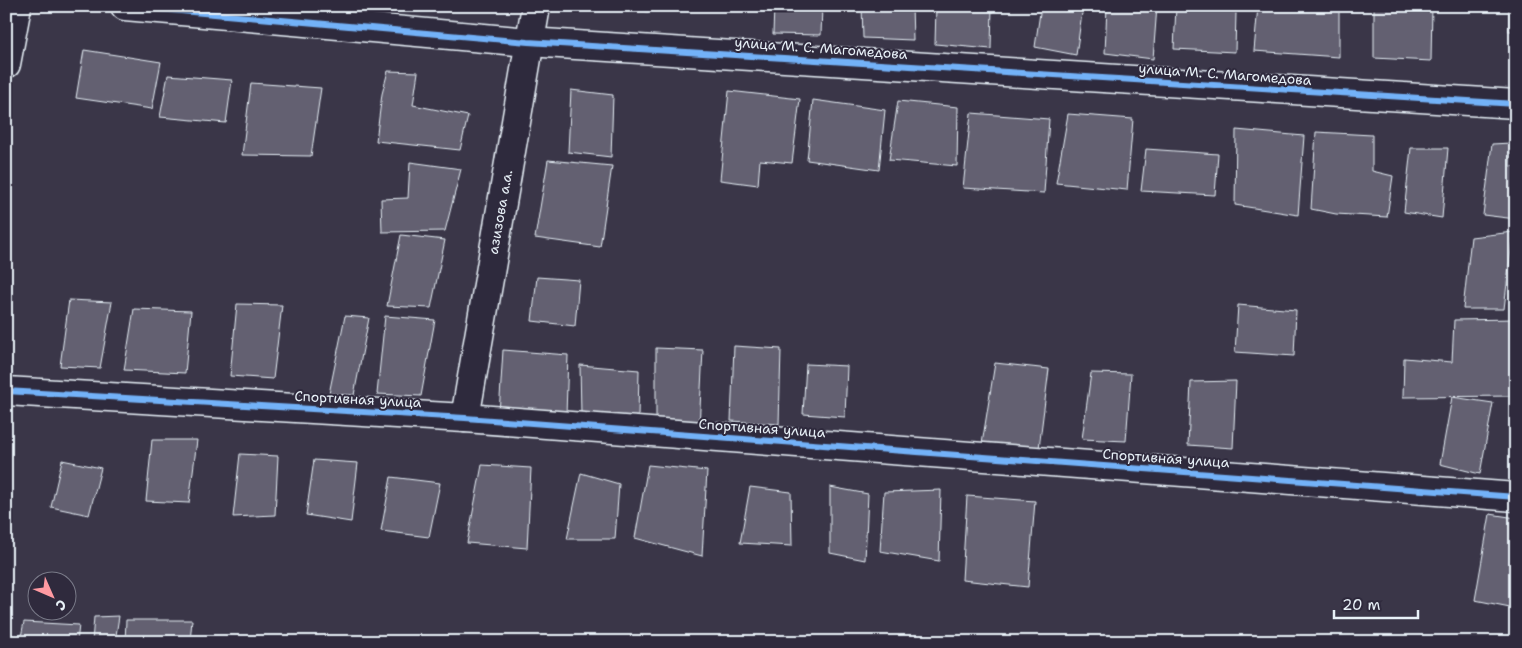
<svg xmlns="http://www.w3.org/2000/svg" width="1522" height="648" viewBox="0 0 1522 648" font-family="'Shantell Sans',sans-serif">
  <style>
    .building { fill: #636171; stroke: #e8f1f8 }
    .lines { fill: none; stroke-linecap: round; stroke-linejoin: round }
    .minor-casing { stroke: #e8f1f8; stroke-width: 31 }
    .minor { stroke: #2f2a3d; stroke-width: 28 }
    .cycleway-casing { stroke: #2f2a3d; stroke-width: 9 }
    .cycleway { stroke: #73b2f8; stroke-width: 6 }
    .labels { text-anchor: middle; stroke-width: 4; stroke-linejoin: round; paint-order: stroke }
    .street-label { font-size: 14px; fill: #e8f1f8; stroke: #2f2a3d }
  </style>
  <rect width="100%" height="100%" fill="#3a3648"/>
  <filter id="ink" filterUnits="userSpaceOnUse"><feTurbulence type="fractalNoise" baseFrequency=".02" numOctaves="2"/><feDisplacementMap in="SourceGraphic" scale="10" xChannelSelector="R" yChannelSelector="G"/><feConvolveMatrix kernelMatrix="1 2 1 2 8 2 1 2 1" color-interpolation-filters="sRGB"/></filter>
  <g filter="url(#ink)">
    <g class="building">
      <polygon points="607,6 649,6 648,12"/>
      <polygon points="774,6 822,6 821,35 773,34"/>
      <polygon points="862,6 912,6 913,40 863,38"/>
      <polygon points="936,6 992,6 991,49 935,44"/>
      <polygon points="1041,6 1083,6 1076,55 1035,47"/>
      <polygon points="1107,6 1157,6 1153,59 1105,53"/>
      <polygon points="1176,6 1236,12 1235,52 1174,49"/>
      <polygon points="1258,6 1339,9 1339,57 1254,51"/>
      <polygon points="1374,6 1432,6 1431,61 1374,58"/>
      <rect x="1509" y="6" width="7" height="25"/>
      <polygon points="84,50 161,62 152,109 76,98"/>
      <polygon points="388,71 418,72 413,105 468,116 460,150 376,141 382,94"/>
      <polygon points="168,75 232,80 226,123 160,117"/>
      <polygon points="251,83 321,88 311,156 242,155"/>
      <polygon points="571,90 613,95 611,157 568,152"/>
      <polygon points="729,91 800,99 792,163 760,160 758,185 720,180"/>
      <polygon points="813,100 885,110 879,170 807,160"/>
      <polygon points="898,101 958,107 957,166 889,160"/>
      <polygon points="971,113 1049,119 1044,193 963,188"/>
      <polygon points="1068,114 1133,119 1127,190 1056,183"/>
      <polygon points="1236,130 1304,136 1298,215 1235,205"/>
      <polygon points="1316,132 1372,135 1372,171 1393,176 1387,217 1336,214 1311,209"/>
      <polygon points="1511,143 1510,166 1516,167 1516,219 1483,215 1492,144"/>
      <polygon points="1411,148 1448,148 1442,218 1404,212"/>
      <polygon points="1146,149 1218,154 1215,195 1141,191"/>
      <polygon points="548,160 612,166 600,247 535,238"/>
      <polygon points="410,162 461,169 445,231 382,232 381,199 408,198"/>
      <polygon points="1513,232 1504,309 1463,309 1471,237"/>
      <polygon points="401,235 445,240 431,308 387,306"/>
      <polygon points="537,277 579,280 575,326 532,321"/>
      <polygon points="69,300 112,302 100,368 60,366"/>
      <polygon points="237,304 282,305 273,379 230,376"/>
      <polygon points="1238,305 1296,310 1294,356 1235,352"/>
      <polygon points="134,309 191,311 185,373 124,370"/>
      <polygon points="345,316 369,318 354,395 329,394"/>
      <polygon points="385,316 435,320 421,396 377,394"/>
      <polygon points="1516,319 1516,396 1403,397 1404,358 1452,362 1454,320"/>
      <polygon points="734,346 781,349 779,424 731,421"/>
      <polygon points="656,348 703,350 699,428 656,421"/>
      <polygon points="503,350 568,355 566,415 499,414"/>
      <polygon points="995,363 1049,369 1039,448 982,444"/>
      <polygon points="806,364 847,366 845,417 803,414"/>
      <polygon points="580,365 639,370 638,417 581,414"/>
      <polygon points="1091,373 1131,374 1126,441 1082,439"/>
      <polygon points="1236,381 1233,448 1188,445 1191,382"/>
      <polygon points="1452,397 1493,403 1480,474 1440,464"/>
      <polygon points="152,440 197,440 189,503 146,501"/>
      <polygon points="240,454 278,456 275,515 233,517"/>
      <polygon points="62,460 101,468 89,515 51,507"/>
      <polygon points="314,460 358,463 351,522 306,515"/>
      <polygon points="482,465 531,468 527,548 467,543"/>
      <polygon points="648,465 707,471 702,556 635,538"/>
      <polygon points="581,473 619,484 615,539 567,539"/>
      <polygon points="391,477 440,483 429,537 381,531"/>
      <polygon points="750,487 791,492 792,546 740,543"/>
      <polygon points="830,487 868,494 865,560 830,553"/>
      <polygon points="941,490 939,561 880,551 884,492"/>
      <polygon points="967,496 1035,501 1028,587 962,580"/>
      <polygon points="1490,514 1516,518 1515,608 1475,600"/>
      <polygon points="119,616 115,642 92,642 94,617"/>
      <polygon points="126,620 192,620 190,642 125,642"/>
      <polygon points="24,622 79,625 77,642 20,642"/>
    </g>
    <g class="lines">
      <g class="minor-casing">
        <g id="minor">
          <polyline points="125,6 528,42 1516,104"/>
          <polyline points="6,64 17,6"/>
          <polyline points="6,391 465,418 1516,497"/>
          <polyline points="465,418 536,6"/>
        </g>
      </g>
      <use href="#minor" class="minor"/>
      <g class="cycleway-casing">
        <g id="cycleway">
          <polyline points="125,6 528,42 1516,104"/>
          <polyline points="6,391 465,418 1516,497"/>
        </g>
      </g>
      <use href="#cycleway" class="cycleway"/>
    </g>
  </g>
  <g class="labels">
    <g class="street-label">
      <text transform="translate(821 48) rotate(4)" y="5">улица М. С. Магомедова</text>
      <text transform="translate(1225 74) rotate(4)" y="5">улица М. С. Магомедова</text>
      <text transform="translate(500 212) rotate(-80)" y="5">азизова а.а.</text>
      <text transform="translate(358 399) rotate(3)" y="5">Спортивная улица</text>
      <text transform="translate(762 428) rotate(4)" y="5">Спортивная улица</text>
      <text transform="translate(1166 458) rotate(4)" y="5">Спортивная улица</text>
    </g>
  </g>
  <rect width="1522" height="648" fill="none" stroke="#2f2a3d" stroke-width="25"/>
  <rect x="12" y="12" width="1497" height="623" fill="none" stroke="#e8f1f8" stroke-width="2" filter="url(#ink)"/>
  <g transform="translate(52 596) rotate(135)"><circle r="24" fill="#2f2a3d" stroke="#797a88"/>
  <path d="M0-4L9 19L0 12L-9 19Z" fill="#ff9aa2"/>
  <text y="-8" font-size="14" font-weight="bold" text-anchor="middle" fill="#e8f1f8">С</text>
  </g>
  <path d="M1334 610v8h84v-8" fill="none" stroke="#e8f1f8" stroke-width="2.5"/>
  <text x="1342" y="610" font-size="15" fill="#e8f1f8" stroke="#2f2a3d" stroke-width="4" paint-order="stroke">20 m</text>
</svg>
